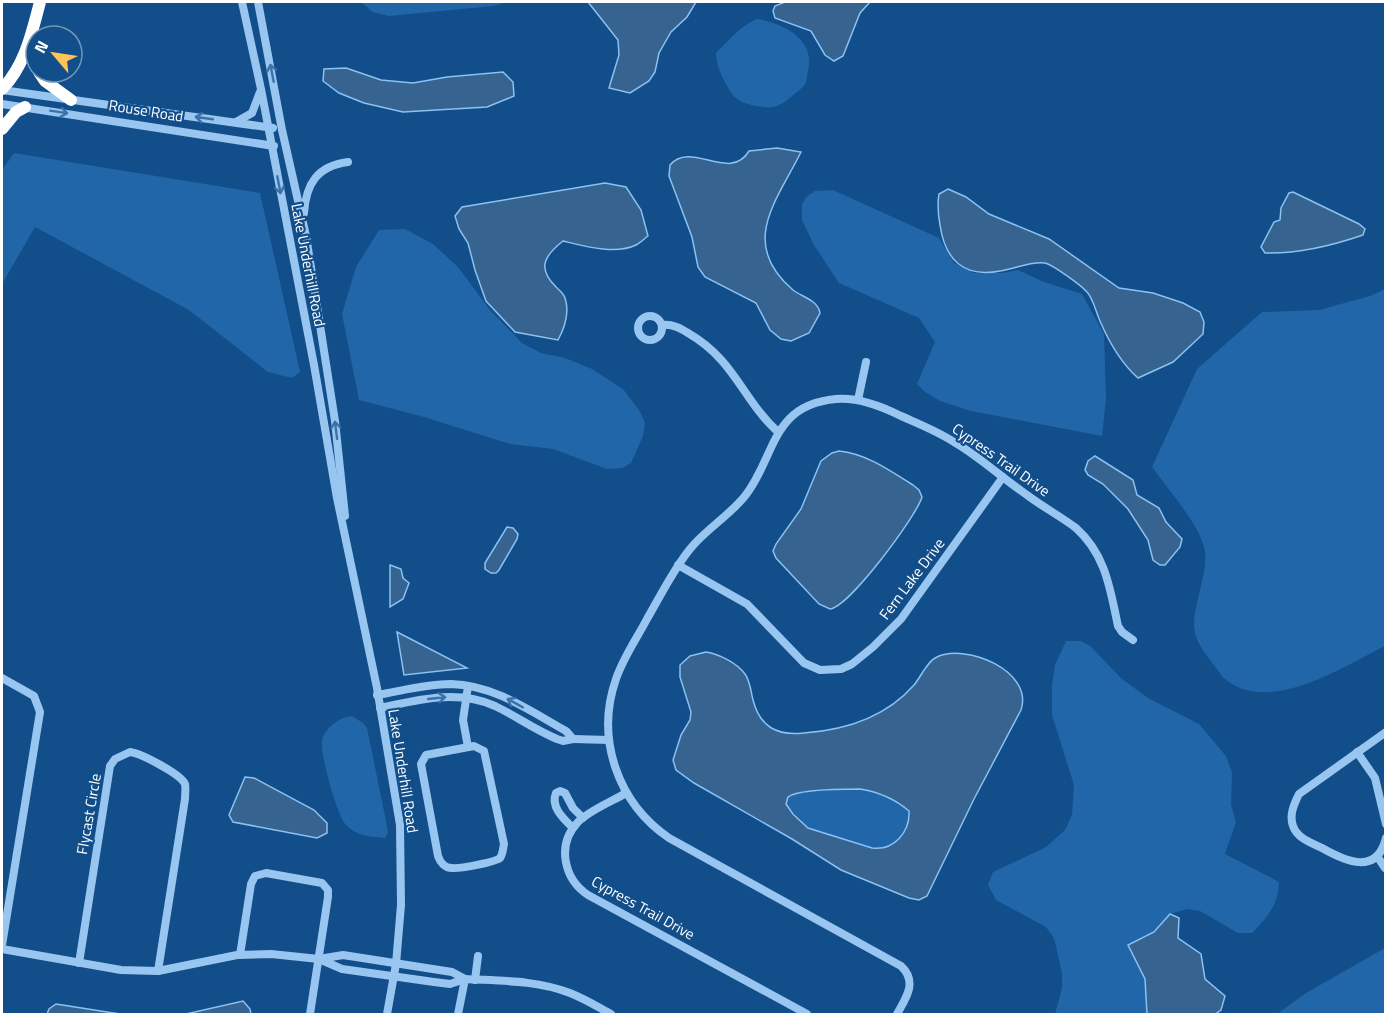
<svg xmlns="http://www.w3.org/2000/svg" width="1387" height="1016" viewBox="0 0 1387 1016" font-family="'Titillium Web',sans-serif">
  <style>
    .green { fill: #2166a8 }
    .water { fill: #36638f; stroke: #8ac2f4; stroke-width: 1.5; fill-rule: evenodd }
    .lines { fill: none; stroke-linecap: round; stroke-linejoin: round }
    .minor { stroke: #98c6f0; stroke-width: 8 }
    .highway { stroke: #fff; stroke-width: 12 }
    .oneway { stroke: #3a72a9 }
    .labels { text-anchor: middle; stroke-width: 4.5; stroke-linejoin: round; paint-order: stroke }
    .street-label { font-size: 15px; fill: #fff; stroke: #124e8a }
  </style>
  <rect width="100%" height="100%" fill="#124e8a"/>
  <g class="green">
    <polygon points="361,2 508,2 493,6 389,16 373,12"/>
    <path d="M757,19C783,23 816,39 808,71C807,75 807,81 805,84C802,89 795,93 791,97C779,107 773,109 757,106C742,103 736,101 728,88C722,77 716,65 716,53C728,41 741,25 757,19Z"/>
    <polygon points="14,153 260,193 300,372 292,378 268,372 189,310 35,227 2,284 2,170"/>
    <polygon points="833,190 939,238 954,263 974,273 1003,273 1018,270 1044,282 1082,294 1104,334 1106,398 1102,436 971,411 940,401 925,392 917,384 935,342 919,318 839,283 814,245 802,220 802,205 806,197 815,191"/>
    <polygon points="405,229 433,244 458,267 490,310 522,343 541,353 565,358 592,369 623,389 639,410 645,423 643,436 631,463 622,468 607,469 553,449 510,444 424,417 359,400 342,314 356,267 379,230"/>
    <path d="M1385,289V646C1344,666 1268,717 1224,678C1220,675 1217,668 1213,664C1204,652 1194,640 1194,624C1194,601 1210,569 1204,547C1198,523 1167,488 1152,467L1197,369L1262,312L1319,310L1370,296Z"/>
    <path d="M1066,641H1081L1090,646L1122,679L1148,698L1199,724L1226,756L1232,772L1231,805L1236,822L1225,854L1279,882C1278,906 1268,916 1252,933H1238L1200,911L1187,909L1170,914L1154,932L1129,945L1145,979L1147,1014H1055L1062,988V973L1054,938L1046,927L996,900L988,885L993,872L1046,847L1065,830L1072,815L1074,785L1052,715V686L1055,665Z"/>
    <path d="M352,716L363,723L367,728L387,826L388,833L385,838C372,837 356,836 346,825C337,815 320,755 322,741C324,728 340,717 352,716Z"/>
    <path d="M860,789C879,792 895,799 909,811C910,832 894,851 872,848L808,828L786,804L788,797C798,789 845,789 860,789Z"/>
    <polygon points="1385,948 1385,1014 1277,1014 1306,993"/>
  </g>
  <g class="water">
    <polygon points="588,2 696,2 687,17 671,32 659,53 655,72 649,81 630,93 609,88 619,55 618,40"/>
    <polygon points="785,2 870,2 860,13 843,56 834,61 825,55 811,31 775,18 773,11 775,6"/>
    <polygon points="346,68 381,80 413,83 447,77 503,72 513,82 514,96 487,107 403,112 364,103 339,93 323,81 324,69"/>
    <path d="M777,148L801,152C777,201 738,243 793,290C802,297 818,300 820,313L809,333L791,341L781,339L770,330L756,303L705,277L698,267L692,237L669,176L670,165C691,140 730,183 749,151Z"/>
    <path d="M605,183L626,187L641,210L648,236C644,239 640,243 636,245C615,255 584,246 563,241C544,256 537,268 556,287C559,290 564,294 565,298C570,313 565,327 558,340L515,332L486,301L475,270L468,243L459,229L455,216L462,207Z"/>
    <path d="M948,189L966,197L989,214L1049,239L1119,288L1153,293L1183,303L1200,312L1204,322L1203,334L1173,362L1138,378C1121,363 1109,342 1100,321C1096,312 1093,298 1087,292C1081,285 1053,265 1045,263C1030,261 1015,269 1000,271C964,278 945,260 940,225C938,214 937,205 939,194Z"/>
    <path d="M1293,192L1359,224L1365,229L1363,235C1331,246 1299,254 1265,253L1261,247L1274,222L1280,220L1281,208L1289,193Z"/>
    <path d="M839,451C867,454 889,470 913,485L919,490L922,497C916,517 849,607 830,609L819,604L776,558L773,551L776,544L801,509L821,461L832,453Z"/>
    <polygon points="1095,456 1133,480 1137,495 1159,508 1166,522 1182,539 1180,547 1165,565 1160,565 1153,560 1148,540 1128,509 1103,484 1088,475 1085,470 1088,461"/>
    <polygon points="507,527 513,528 518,534 517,539 499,570 496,573 491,573 485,569 485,563"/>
    <polygon points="390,565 401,569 403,578 409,583 403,599 390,607"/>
    <polygon points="397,632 467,668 404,675"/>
    <path d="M706,652C719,654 737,663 745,674C750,681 751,692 753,700C760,727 777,736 804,733C846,730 886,717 914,685C921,677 927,661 937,657C966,643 1034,671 1021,710L974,799L927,896L919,900L909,898L841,870L792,839L694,783L676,770L673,760L681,735L690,720L691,712L680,677V665L690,656ZM860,789C879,792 895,799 909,811C910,832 894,851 872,848L808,828L793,814L786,804L788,797C798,789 845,789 860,789Z"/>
    <polygon points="245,777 254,778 314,810 327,823 327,833 317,838 233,822 229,815"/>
    <polygon points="1170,914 1179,918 1178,938 1201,954 1205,979 1225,996 1221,1010 1215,1014 1147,1014 1145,979 1128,945 1154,932"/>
    <polygon points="243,1001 250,1009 251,1014 186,1014"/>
    <polygon points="56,1004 120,1014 47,1014 49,1009"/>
  </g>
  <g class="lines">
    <g class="minor">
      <polyline points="242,2 261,89 314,365 337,498 377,688 400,825 401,905 396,964 387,1014"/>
      <polyline points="258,2 282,130 306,236 335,421 345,516"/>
      <polyline points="2,90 273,128"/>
      <polyline points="2,104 274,146"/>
      <polyline points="236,122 252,113 260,92"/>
      <path d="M304,213C306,184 317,166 348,162"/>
      <circle cx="650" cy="328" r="12"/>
      <path d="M662,325C673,324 680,328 688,333C735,360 742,399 778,432"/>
      <polyline points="858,400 866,362"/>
      <polyline points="678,565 747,604 804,663 820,670 841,669 852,664 873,647 901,619 1003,477"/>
      <polyline points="2,678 34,696 40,712 2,945"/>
      <polyline points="468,686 463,720 468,747"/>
      <path d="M377,695C401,691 426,684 451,684C494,685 530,711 566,731L573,739L563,741L557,739C535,730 516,716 495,706C457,689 418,700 380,708"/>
      <path d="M1386,732L1299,794C1294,804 1289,815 1293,826C1297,838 1311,843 1322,848C1345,861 1377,876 1386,838"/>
      <polyline points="573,739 609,740"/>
      <path d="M474,746L484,751L504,844C503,848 503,854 500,858C496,862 459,869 452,868C445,868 440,862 438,856L421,764L426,755Z"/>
      <polyline points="1357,752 1375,778 1386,824"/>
      <path d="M626,793C611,802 590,810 578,822C556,845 564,879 588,895L807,1014"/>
      <path d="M573,828C564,819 550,807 556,793L560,791L565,793L573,808L583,818"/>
      <polyline points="1377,856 1385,868"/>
      <polyline points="2,949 121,970 158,971 237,955 271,954 319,959"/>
      <polyline points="240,955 251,884 255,876 266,873 322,883 328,890 328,897 310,1014"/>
      <polygon points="343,955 452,972 465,979 450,984 434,982 342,969 319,959"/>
      <path d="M79,963L110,766L115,759L130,752C140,753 181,774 185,784C186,788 185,794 185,799L158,971"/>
      <polyline points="475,980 478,956"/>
      <path d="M458,1014L465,979C501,981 536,980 570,993C585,999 598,1007 611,1014"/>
      <path d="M897,1014C906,998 918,982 901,966L669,838C618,803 595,739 616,679C623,658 637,638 647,619C661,595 673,570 690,549C706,529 729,516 745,496C776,457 770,405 836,399C858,397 881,406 901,416C919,424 937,431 954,442C980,457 1002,478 1027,495C1043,507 1060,516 1076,528C1106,555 1110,589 1118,626L1122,632L1133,640"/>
    </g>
    <g class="highway">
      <polyline points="31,42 31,54 36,67"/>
      <polyline points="39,72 45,81 71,100"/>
      <path d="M2,89C25,66 32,32 40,2"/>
      <polyline points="2,129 16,112 25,107"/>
    </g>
  </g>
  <defs><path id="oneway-shaft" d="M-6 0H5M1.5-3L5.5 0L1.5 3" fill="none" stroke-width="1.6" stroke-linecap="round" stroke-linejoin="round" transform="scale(1.5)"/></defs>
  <g class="oneway">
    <use href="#oneway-shaft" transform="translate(272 73) rotate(-101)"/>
    <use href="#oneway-shaft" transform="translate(59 112) rotate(9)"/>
    <use href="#oneway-shaft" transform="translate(204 118) rotate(-172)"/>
    <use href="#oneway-shaft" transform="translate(279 185) rotate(79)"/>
    <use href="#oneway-shaft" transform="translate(336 430) rotate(-97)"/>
    <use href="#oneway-shaft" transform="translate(437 698) rotate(-6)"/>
    <use href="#oneway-shaft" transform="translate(515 703) rotate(-151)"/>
  </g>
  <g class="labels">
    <g class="street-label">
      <text transform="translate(146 111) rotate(9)" y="5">Rouse Road</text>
      <text transform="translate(308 265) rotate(79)" y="5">Lake Underhill Road</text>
      <text transform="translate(1001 460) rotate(35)" y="5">Cypress Trail Drive</text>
      <text transform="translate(912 579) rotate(-53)" y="5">Fern Lake Drive</text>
      <text transform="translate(403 771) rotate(81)" y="5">Lake Underhill Road</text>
      <text transform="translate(89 814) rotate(-80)" y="5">Flycast Circle</text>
      <text transform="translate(643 908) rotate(29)" y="5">Cypress Trail Drive</text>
    </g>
  </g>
  <rect width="1387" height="1016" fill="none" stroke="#ffffff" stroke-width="6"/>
  <g transform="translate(54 54) rotate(299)"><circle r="28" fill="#124e8a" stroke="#7195b9" stroke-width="1.5"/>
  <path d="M0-4.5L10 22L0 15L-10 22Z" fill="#ffc358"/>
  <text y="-9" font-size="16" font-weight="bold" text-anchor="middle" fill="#ffffff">N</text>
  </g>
</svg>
